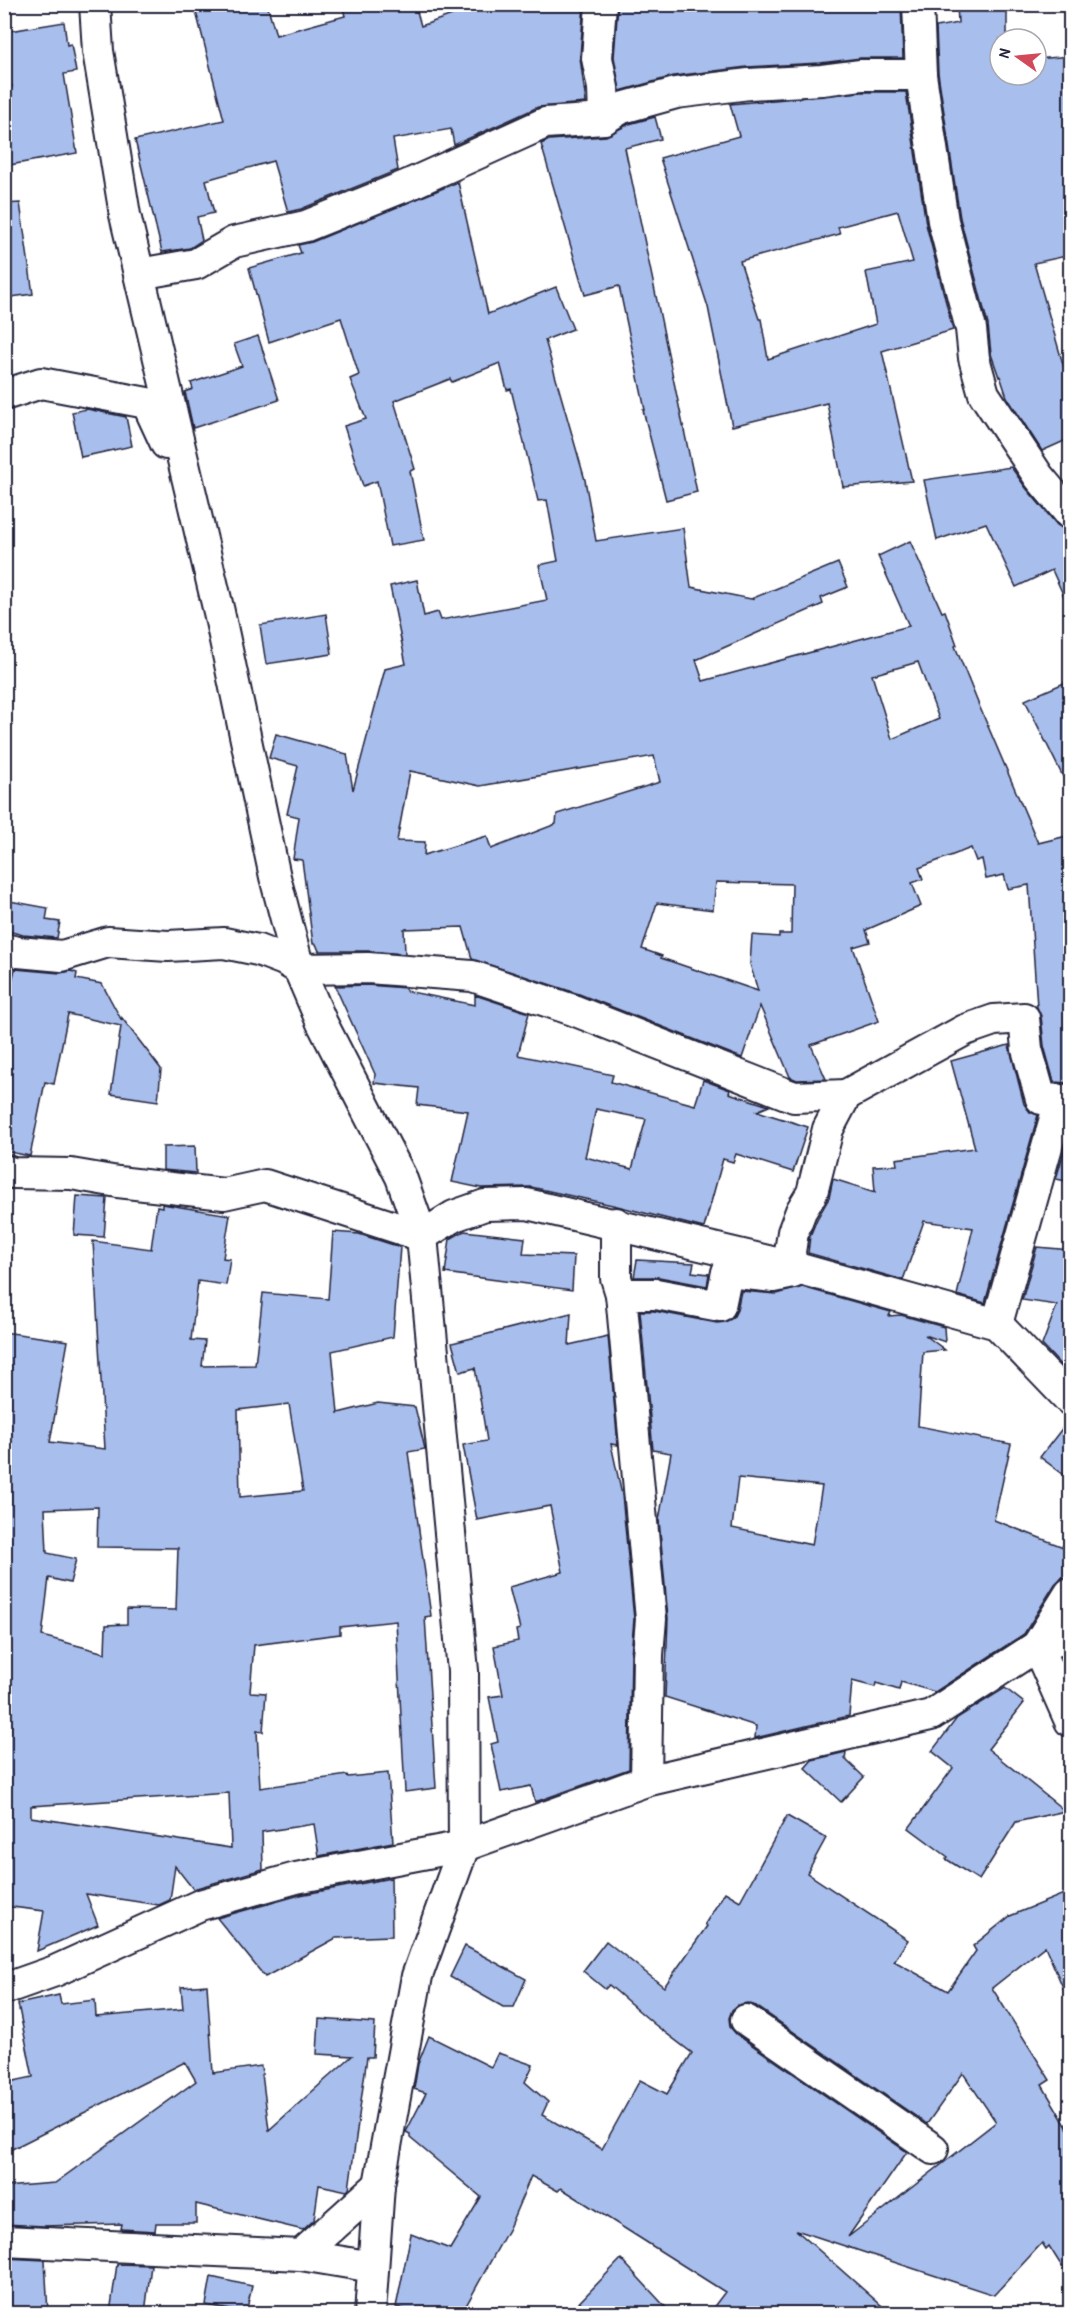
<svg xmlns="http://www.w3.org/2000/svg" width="1075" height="2318" viewBox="0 0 1075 2318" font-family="'Patrick Hand',sans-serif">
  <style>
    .building { fill: #a8beec; stroke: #22223b; stroke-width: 1.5; fill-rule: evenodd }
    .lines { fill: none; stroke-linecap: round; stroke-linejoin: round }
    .street-casing { stroke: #22223b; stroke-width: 34 }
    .street { stroke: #fff; stroke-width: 30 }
  </style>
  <rect width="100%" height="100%" fill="#fff"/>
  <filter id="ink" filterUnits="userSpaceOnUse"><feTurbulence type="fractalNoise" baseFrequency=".0167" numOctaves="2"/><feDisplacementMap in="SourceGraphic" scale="12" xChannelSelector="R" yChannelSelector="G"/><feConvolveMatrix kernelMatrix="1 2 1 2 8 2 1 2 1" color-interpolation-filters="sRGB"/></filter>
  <g filter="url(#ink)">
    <g class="building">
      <polygon points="194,4 267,4 276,35 345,16 342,4 415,4 421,26 483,4 584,4 580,57 586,103 538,107 454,145 451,129 393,139 398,170 301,209 288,212 273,161 206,180 214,213 197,217 202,240 190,248 162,252 135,140 224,120"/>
      <polygon points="618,4 669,4 669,9 695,4 901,4 903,58 861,58 820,63 747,67 674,76 620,91 614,57"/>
      <polygon points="957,4 1007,4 1007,39 1000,39 1000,75 1036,75 1036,59 1071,56 1071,255 1034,263 1071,392 1071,438 1042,451 1007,397 1000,376 999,377 991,354 988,325 960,218 938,73 936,27 958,23"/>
      <polygon points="64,22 67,45 71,44 76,72 64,74 77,153 4,166 4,89 12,87 4,45 4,32"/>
      <path d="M862,92H906L926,224L953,330L882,351L912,481L843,487L827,403L732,426L708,307L660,158L739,136L730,104ZM898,211L913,262L866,272L876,324L768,359L761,319H759L740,261L840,234L838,227Z"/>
      <polygon points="655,117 661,139 625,148 697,492 666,500 643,410 645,410 619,286 585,295 541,144 549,140 606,136 629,124"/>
      <path d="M458,182L488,314L556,287L573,329L545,340L585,480L596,541L683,528L691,587L751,599L838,563L848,587L821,598L823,604L696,660L703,681L909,626L878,556L910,541L942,612L945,611L957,645L955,646L978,703L1038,843L1071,835V1083L1054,1082L1044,1046L1041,1016L1037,1007L1029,885L1008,889L1004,875L986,879L982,859L976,861L971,848L919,868L923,879L912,883L921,906L866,930L870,942L853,947L879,1021L811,1045L826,1079L797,1080L790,1077L760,1006L742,1058L579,994L472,959L463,927L404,929L405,954L368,951H319L316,944H313L302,860L293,859L299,817L287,814L298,766L269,758L276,734L347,754L353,790L385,669L406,664L390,586L417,580L424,616L438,612L441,620L547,600L539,565L558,561L547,500L538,501L511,389L507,390L500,363L452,382L450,379L394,401L415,469L410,471L424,540L390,546L377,481L363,486L344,426L366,419L350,379L359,375L341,318L269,342L249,268L301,253L298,245L312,242ZM918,662L939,719L892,739L872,675ZM654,756L660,782L557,814L556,824L491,849L487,836L424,855L425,842L397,841L410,771L480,786ZM716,882L792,884L791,934H779V937L752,935L750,964L758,991L661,958L662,956L642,949L657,903L713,910Z"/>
      <polygon points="20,203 33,294 4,298 4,204"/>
      <polygon points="258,336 279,400 193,428 185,392 193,389 191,383 242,366 234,344"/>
      <polygon points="87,409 126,417 132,446 81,457 72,412"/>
      <polygon points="1011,467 1026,488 1057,525 1068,531 1071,536 1071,612 1052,570 1016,587 986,523 937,540 924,480"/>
      <polygon points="326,614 332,654 266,664 260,625"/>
      <polygon points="1071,680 1071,793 1025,700"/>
      <polygon points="4,900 48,908 46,920 60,922 57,938 23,935 4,930"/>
      <polygon points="15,969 60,973 71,971 77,973 76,979 102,984 122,1021 122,1018 161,1069 158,1101 111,1094 121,1026 68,1014 54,1084 45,1082 30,1156 4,1151 4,1013"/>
      <path d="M367,985L406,988V991L475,1005V995L529,1013L518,1055L613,1075L611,1082L695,1105L703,1080L730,1090L729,1093L769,1106L757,1111L808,1127L793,1172L736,1154L733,1162L723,1159L704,1228L617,1206L531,1187L481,1188L452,1182L468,1111L417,1105L419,1088L374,1083L375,1074L335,986ZM596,1109L646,1119L632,1169L585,1157Z"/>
      <polygon points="1009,1045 1024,1104 1030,1112 1038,1115 985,1303 957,1295 973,1228 924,1221 903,1280 808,1253 810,1236 817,1219 829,1198 833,1179 875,1192 873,1166 897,1165 896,1159 975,1148 951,1061"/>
      <polygon points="1071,1128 1071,1182 1056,1179"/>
      <polygon points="195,1146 196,1173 163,1170 163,1147"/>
      <polygon points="77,1196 107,1198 104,1237 74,1235"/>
      <path d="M162,1204L230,1215L223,1258L230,1259L226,1285L198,1281L191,1340L205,1341L202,1366L255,1365L263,1293L328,1299L333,1232L359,1234L400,1247L393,1337L332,1351L338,1413L378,1403L415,1407L425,1449L408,1452L431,1616L425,1617L436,1788L405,1792L396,1621L340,1627V1634L254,1645L250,1692L266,1693L263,1732L257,1731L260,1788L347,1775L348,1777L388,1773L393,1842L319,1856L314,1824L262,1832L263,1869L193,1889L175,1866L170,1900L159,1905L86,1894L98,1925L37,1951L44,1911L4,1906V1332L68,1341L50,1442L105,1449L93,1241L151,1249L157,1206L162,1207ZM289,1404L303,1491L240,1497L238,1410ZM98,1507L97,1547L178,1548L176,1610L127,1609V1624L106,1625L105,1653L42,1636L49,1578L70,1583L76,1559L47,1553L45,1509ZM229,1793L231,1848L31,1817V1806Z"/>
      <polygon points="464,1231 525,1238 523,1254 574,1256 572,1290 445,1273 450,1239"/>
      <polygon points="1037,1247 1071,1250 1071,1363 1067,1372 1042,1345 1057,1305 1022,1300"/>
      <polygon points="637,1260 694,1263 692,1272 709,1274 707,1286 659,1277 634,1277"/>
      <path d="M802,1287L891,1312L889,1316L901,1315L944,1327L945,1342L925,1335L945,1350L923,1352L918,1426L1011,1444L994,1520L1071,1550V1576L1061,1578L1055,1584L1024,1634L935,1692L901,1682L899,1690L876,1683L875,1687L852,1681L849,1716L755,1738L756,1726L665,1697L668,1618L659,1520L671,1453L653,1450L640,1311H654L717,1323L725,1322L733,1318L737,1310L741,1291L777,1294ZM738,1478L822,1486L812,1545L732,1528Z"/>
      <polygon points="571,1313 569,1345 608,1336 618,1445 611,1444 622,1495 634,1619 631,1655 629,1769 535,1802 531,1786 501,1792 491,1744 498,1742 489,1697 503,1695 494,1646 518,1641 516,1630 520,1629 509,1587 563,1572 550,1506 477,1520 463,1445 487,1441 475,1368 460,1372 452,1343"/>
      <polygon points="1071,1417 1071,1480 1040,1457"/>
      <polygon points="1005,1688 1024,1703 988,1749 1065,1811 1016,1822 979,1880 946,1859 948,1857 909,1828 953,1768 932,1751 957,1718"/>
      <polygon points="846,1752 845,1759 864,1777 841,1802 805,1768 812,1760"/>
      <path d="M787,1816L826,1838L807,1873L908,1940L894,1961L948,1991L976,1951L973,1946L1010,1916L1071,1891V2006L1045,1946L992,1988L1050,2080L1042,2085L1071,2134V2281L1049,2246L1046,2249L1042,2243L994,2295L796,2230L890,2313H709L725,2292L561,2188L558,2191L531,2176L509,2228L462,2313H419L396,2307L411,2234L450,2249L481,2197L410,2138V2134L406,2132L426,2093L414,2089L418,2064L429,2036L491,2067L498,2053L533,2065L525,2082L548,2102L542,2115L602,2149L640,2080L667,2094L692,2053L654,2024L609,1985L605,1989L583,1971L606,1941L664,1987L707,1926L705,1924L725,1892L740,1901ZM747,2003L756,2006L927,2124L963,2073L996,2122L848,2237L907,2152L736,2034L730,2027L729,2018L732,2010L738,2005Z"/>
      <polygon points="391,1878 392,1936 336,1938 265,1977 217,1918 300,1895"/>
      <polygon points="465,1946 526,1979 514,2007 503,2007 450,1977"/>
      <polygon points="207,1985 213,2073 261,2066 269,2130 352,2056 317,2054 319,2019 375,2023 373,2057 367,2057 349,2189 347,2191 319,2185 314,2220 303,2230 196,2204 196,2223 156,2223 155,2231 121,2229 122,2224 44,2226 4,2224 4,2187 55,2183 196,2081 185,2062 4,2153 4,2083 33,2077 18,2004 59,1995 61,2004 95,2000 96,2017 183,2009 181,1987"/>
      <polygon points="4,2258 45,2260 48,2313 4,2313"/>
      <polygon points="621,2259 671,2313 569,2313"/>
      <polygon points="117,2264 151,2265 145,2313 110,2313"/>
      <polygon points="211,2277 252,2286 246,2313 206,2305"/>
    </g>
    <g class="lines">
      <g class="street-casing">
        <g id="street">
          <polyline points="95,4 98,51 125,215 219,612 275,877 299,969 322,1023 401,1177 422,1236 463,1671 464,1846 417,1976 379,2185 370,2314"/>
          <polyline points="601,4 597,58 603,88 604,119"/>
          <polyline points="918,4 921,75 943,221 971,329 974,358 984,394 1039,477 1070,514"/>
          <polyline points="139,274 196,264 234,242 306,226 408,185 545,123 604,119 622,108 676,93 749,84 822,80 861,75 921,75"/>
          <polyline points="4,395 41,383 147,403 166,444"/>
          <polyline points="4,949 18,952 62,956 108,942 168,946 224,943 258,950 284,960 299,969 368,968 472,976 573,1010 794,1097 846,1095 828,1129 812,1193 801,1211 793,1232 790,1252 793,1273 774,1277 727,1272 720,1306 656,1294 621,1294 651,1619 648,1655 646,1781"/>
          <polyline points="846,1095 965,1030 994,1020 1024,1018 1027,1049 1041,1099 1070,1100"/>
          <polyline points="4,1170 13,1173 71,1174 118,1182 224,1194 265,1185 422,1236 454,1216 485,1205 527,1204 793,1267 997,1324 1070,1400"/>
          <polyline points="616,1223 616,1278 621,1294"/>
          <polyline points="997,1324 1057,1111 1070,1111"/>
          <polyline points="1070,1593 1037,1646 1070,1721"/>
          <polyline points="4,1989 55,1971 200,1905 296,1878 464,1846 646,1781 931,1715 1037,1646 1070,1637"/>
          <polyline points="746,2020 933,2149"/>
          <polyline points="4,2241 301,2255 373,2267"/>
          <polyline points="301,2255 379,2185"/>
        </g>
      </g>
      <use href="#street" class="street"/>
    </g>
  </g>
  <rect width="1075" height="2318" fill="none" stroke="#fff" stroke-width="24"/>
  <rect x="12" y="12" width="1051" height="2294" fill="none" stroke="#22223b" stroke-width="2" filter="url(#ink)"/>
  <g transform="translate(1018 57) rotate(285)"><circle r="28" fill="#ffffff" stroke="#a7a7b1" stroke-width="1.5"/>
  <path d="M0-4.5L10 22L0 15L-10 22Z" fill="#d1495b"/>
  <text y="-9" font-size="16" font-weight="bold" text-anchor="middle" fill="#22223b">N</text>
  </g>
</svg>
